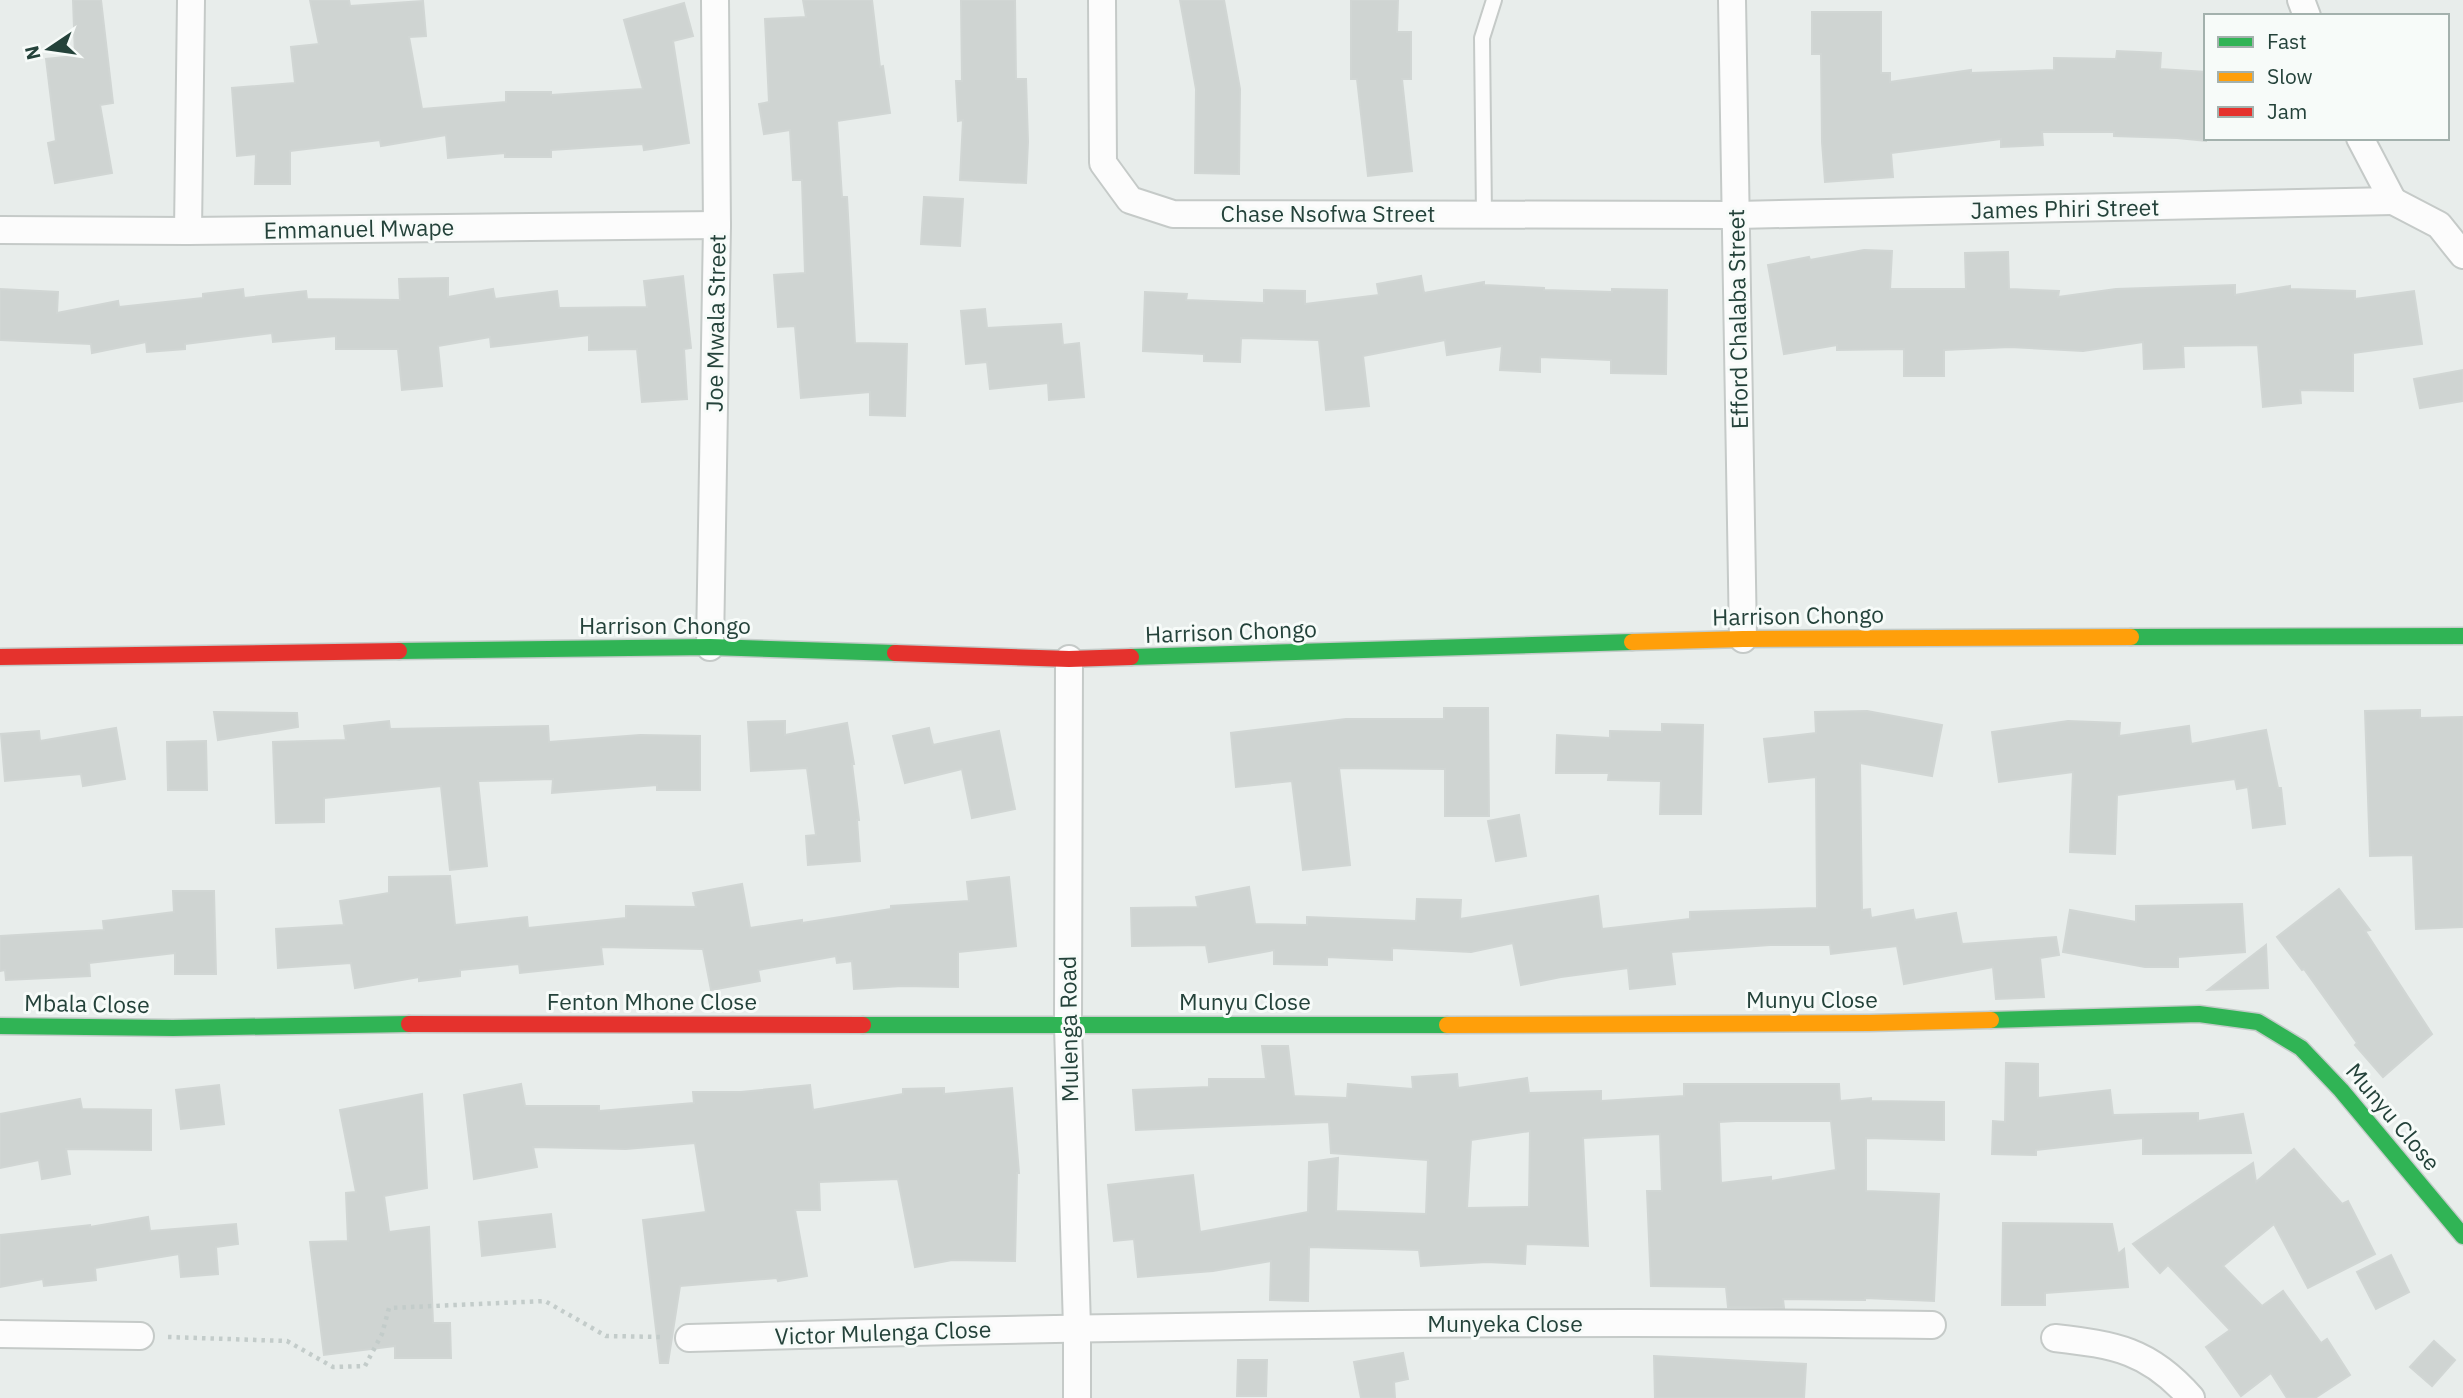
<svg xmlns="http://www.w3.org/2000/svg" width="2463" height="1398" viewBox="0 0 2463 1398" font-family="'IBM Plex Sans',sans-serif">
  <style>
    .building { fill: #cfd4d2; stroke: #d1d6d4; stroke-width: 2; fill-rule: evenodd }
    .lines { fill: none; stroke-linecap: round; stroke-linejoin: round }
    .lane-casing { stroke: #c5cac8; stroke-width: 18 }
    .street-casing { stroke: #c5cac8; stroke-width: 30 }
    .fast-casing { stroke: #c3cbc8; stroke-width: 19 }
    .slow-casing { stroke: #c3cbc8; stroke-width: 19 }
    .jam-casing { stroke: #c3cbc8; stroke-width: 19 }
    .path { stroke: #c3ccca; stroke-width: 4.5; stroke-dasharray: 3.5 5; stroke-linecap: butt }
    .lane { stroke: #fcfcfc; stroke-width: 14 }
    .street { stroke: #fcfcfc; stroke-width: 26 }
    .fast { stroke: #30b455; stroke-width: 16 }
    .slow { stroke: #ff9f0a; stroke-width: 16 }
    .jam { stroke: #e5322d; stroke-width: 16 }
    .labels { text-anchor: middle; stroke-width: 6; stroke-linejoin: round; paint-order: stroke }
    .street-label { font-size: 23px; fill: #24423a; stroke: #f7fbf9 }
  </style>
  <rect width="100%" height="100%" fill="#e8edeb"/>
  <g class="building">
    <polygon points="73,0 101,0 113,103 100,105 112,173 55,183 48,143 56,141 46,59 75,56"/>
    <polygon points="310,0 349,0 350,6 423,1 426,36 409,37 422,109 506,102 506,92 551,92 551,95 643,89 624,20 684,3 693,36 673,41 689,143 644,150 643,144 551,150 551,157 505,157 505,153 448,158 446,135 381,146 380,140 290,151 290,184 255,184 256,154 237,156 232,88 295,83 291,47 319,44"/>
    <polygon points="803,0 872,0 880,67 883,66 890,113 837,121 842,197 847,197 855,343 907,344 905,416 870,415 870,392 801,398 795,326 778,327 774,275 805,273 802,180 793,180 790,130 764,134 759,104 769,102 765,19 806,17"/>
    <polygon points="961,0 1015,0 1016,79 1026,79 1028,142 1026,183 960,180 963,120 958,121 956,81 962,81"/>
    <polygon points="1180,0 1224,0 1240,89 1239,174 1195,173 1196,89"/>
    <polygon points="1351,0 1398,0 1397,32 1411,32 1411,79 1402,79 1412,171 1368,176 1357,79 1351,79"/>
    <polygon points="1812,12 1881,12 1881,73 1890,73 1890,82 1971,70 1971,73 2054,70 2054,58 2116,59 2117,51 2161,53 2160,69 2206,72 2206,141 2177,138 2114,136 2114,132 2042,132 2043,145 2001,147 2001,139 1891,153 1893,177 1825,182 1822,142 1821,54 1812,54"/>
    <polygon points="924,197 963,199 960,246 921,244"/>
    <polygon points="1864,250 1892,251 1890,289 1966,289 1965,253 2008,252 2009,289 2059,291 2058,297 2116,289 2235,285 2235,295 2290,286 2290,289 2355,291 2355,299 2414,291 2422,344 2353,353 2353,391 2300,390 2301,403 2263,407 2258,345 2183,346 2184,367 2144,369 2143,342 2083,351 2010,347 1944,350 1944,376 1904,376 1904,349 1837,350 1837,345 1784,354 1768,265 1809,257 1810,260"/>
    <polygon points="683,276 691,348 684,349 687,399 642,402 637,349 589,350 589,335 491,347 490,337 438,346 442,386 402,390 398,349 336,349 336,336 273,342 272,333 185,344 185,349 147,352 146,342 92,353 91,344 0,340 0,289 58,292 57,313 118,301 119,307 203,298 203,294 243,289 244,298 306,291 307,299 400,300 399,279 448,278 448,297 493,289 495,299 557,291 559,308 647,307 644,281"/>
    <polygon points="1421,276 1424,293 1484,282 1484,285 1544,288 1544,290 1612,292 1612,289 1667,290 1666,374 1611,373 1611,360 1540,357 1540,372 1500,370 1502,346 1447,355 1445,340 1363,356 1369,406 1326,410 1319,340 1241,338 1240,362 1204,361 1204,354 1143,351 1145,292 1187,294 1186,300 1264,303 1264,290 1305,291 1305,304 1379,295 1377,284"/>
    <polygon points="985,309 987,328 1061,324 1063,345 1079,343 1084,397 1049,400 1048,383 990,389 987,362 966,364 961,311"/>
    <polygon points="2463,370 2463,401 2420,408 2414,379"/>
    <polygon points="1444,708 1488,708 1489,816 1445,816 1445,769 1339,768 1350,865 1303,870 1292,781 1236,787 1231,733 1346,719 1444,719"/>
    <polygon points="2420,710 2420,718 2463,717 2463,927 2416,929 2413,855 2370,856 2365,711"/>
    <polygon points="1867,711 1942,725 1932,776 1860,763 1862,910 1870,909 1871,918 1913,910 1915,920 1956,913 1962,944 2056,937 2059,955 2040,958 2044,997 1996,999 1993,967 1904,984 1897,946 1831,954 1830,945 1770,945 1671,952 1675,984 1630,989 1628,968 1561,977 1521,985 1513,943 1471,952 1392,948 1392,960 1327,957 1327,965 1274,964 1274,950 1209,962 1206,945 1132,946 1131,908 1198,907 1196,897 1249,887 1255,924 1307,925 1307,917 1416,921 1417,899 1461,900 1460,919 1598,896 1602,929 1690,919 1690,912 1817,908 1816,777 1769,782 1764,739 1816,733 1815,712"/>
    <polygon points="214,712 297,713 298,727 218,740"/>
    <polygon points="389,721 390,729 548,726 549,742 640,735 700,736 700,790 657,790 657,785 552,793 553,779 478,781 487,866 450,870 441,786 324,798 324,822 276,823 273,742 346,740 344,726"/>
    <polygon points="785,721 785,735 847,723 854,764 852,764 859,820 857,820 860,861 808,865 806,836 816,835 807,768 751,771 748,722"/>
    <polygon points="2068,721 2120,723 2119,736 2189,726 2191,744 2266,730 2278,788 2281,788 2285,824 2253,828 2248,787 2237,789 2235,779 2117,795 2115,854 2070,852 2073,772 1999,782 1992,732"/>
    <polygon points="1662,724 1703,725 1701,814 1660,814 1661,781 1608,780 1609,773 1556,773 1557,735 1610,738 1610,731 1662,732"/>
    <polygon points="116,728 125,779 83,786 81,774 5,781 1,734 39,731 40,741"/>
    <polygon points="929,728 933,745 999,731 1015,809 972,818 962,769 905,783 893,736"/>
    <polygon points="206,741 207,790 168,790 167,742"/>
    <polygon points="1519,815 1526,856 1496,861 1488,821"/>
    <polygon points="450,876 455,925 527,917 528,928 626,918 626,906 696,907 693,893 742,884 750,928 802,920 802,923 891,909 891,906 969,901 967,882 1009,877 1016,946 958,952 958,987 902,986 854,989 852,961 837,963 836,956 758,970 760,981 711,990 703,949 601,947 603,964 520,973 519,964 460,970 460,976 419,981 419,977 355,988 351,963 278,968 276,929 344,925 340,901 389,893 389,877"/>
    <polygon points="2339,889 2370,930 2365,931 2432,1034 2383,1077 2355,1045 2357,1043 2304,969 2302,970 2277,937"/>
    <polygon points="173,891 214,891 216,974 175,974 175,953 89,963 90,976 6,980 5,970 0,971 0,936 104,930 103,921 174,912"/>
    <polygon points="2242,904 2245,952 2178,957 2178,967 2145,967 2063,952 2070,910 2136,922 2136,906"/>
    <polygon points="2266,945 2268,988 2208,990"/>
    <path d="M1262,1046H1288L1294,1096L1347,1098L1348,1084L1413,1089L1412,1077L1457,1074L1458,1088L1527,1078L1529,1093L1601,1091V1101L1684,1096V1084H1839L1840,1101L1871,1098V1101L1944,1102V1140L1866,1138V1191L1939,1194L1934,1301L1865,1298V1300L1783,1299L1784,1308L1728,1307L1726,1287L1651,1286L1647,1191H1662L1660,1134L1583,1138L1588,1246L1526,1244L1525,1264L1487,1262L1421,1266L1419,1250L1309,1247L1308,1301L1270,1300L1271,1261L1213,1271L1138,1277L1134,1239L1114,1241L1108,1185L1193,1175L1200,1232L1308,1212L1309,1162L1338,1158L1336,1211L1426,1214L1428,1160L1331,1153L1329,1122L1136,1130L1133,1090L1209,1087V1079H1266ZM1736,1121H1831L1836,1170L1771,1181V1177L1721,1183L1719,1122ZM1530,1131L1529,1207L1467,1208L1471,1140Z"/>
    <polygon points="2006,1063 2038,1064 2038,1098 2110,1090 2113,1115 2198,1113 2198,1121 2243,1114 2251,1153 2143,1154 2143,1138 2036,1150 2036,1155 1992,1154 1993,1121 2005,1122"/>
    <polygon points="521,1084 525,1106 599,1106 599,1111 694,1103 693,1092 741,1092 810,1085 813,1110 903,1094 903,1089 944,1088 944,1094 1012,1088 1019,1173 1017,1173 1015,1261 952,1260 915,1267 898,1179 819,1182 820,1210 795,1210 807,1276 778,1281 777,1278 680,1286 668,1363 660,1363 643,1220 706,1212 695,1143 626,1149 533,1147 537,1167 474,1179 464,1095"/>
    <polygon points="219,1085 224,1124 181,1129 176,1090"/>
    <polygon points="422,1094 427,1188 384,1196 389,1232 429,1227 433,1323 450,1323 451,1358 395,1358 395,1346 324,1355 310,1242 348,1241 346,1193 356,1192 340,1110"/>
    <polygon points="80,1099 82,1109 151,1110 151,1150 66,1149 70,1174 42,1179 39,1160 0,1168 0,1114"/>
    <polygon points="2294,1149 2342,1204 2348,1201 2375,1254 2308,1288 2274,1224 2223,1266 2262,1306 2283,1291 2321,1343 2327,1339 2350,1375 2315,1398 2287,1398 2271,1373 2241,1396 2206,1347 2230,1330 2168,1265 2160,1273 2133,1244 2253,1163 2256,1182"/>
    <polygon points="551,1214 555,1247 482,1256 479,1222"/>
    <polygon points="148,1217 150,1231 236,1224 238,1244 216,1247 218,1274 181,1277 179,1254 95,1268 96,1280 44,1286 43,1279 0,1287 0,1235 90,1225 90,1227"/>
    <polygon points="2003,1223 2112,1224 2118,1254 2124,1249 2128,1287 2045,1293 2045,1305 2002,1305"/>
    <polygon points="2391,1255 2409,1292 2376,1309 2357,1272"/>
    <polygon points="2434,1341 2455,1360 2432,1386 2410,1367"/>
    <polygon points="1403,1353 1408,1379 1394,1382 1395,1398 1361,1398 1354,1362"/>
    <polygon points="1654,1356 1806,1364 1804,1398 1655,1398"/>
    <polygon points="1238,1360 1267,1360 1266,1396 1237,1396"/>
  </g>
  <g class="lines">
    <g class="lane-casing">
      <polyline id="lane" points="1484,215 1482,38 1494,0"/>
    </g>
    <g class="street-casing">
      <g id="street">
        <polyline points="1102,0 1103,163 1130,200 1173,214 1737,215 2393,201"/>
        <polyline points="1732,0 1743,639"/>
        <polyline points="2301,0 2307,16"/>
        <polyline points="2360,138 2393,201"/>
        <polyline points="2393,201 2439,225 2463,255"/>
        <polyline points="0,230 188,231 717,225"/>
        <polyline points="188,231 191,0"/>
        <polyline points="710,647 717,225 715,0"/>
        <polyline points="1069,659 1068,1026 1077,1327 1077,1398"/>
        <polyline points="0,1334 140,1336"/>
        <path d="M689,1338C1103,1326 1518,1319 1932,1325"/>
        <path d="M2055,1338C2115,1345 2149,1350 2191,1398"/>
      </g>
    </g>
    <g class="fast-casing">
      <g id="fast">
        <polyline points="2131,637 2463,636"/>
        <polyline points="399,651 710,647 895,653"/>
        <polyline points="1131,657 1632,642"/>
        <polyline points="1991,1020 2199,1014 2258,1022 2301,1048 2341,1090 2463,1236"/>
        <polyline points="863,1025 1447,1025"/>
        <polyline points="0,1026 173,1028 409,1024"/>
      </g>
    </g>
    <g class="slow-casing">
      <g id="slow">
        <polyline points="1632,642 1743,639 2131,637"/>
        <polyline points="1447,1025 1869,1023 1991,1020"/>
      </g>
    </g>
    <g class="jam-casing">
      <g id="jam">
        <polyline points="895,653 1069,659 1131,657"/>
        <polyline points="0,657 399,651"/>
        <polyline points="409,1024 863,1025"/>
      </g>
    </g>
    <polyline class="path" points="168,1337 287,1341 333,1367 365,1366 382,1334 389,1308 545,1301 606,1336 661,1337"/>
    <use href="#lane" class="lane"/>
    <use href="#street" class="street"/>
    <use href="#fast" class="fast"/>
    <use href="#slow" class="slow"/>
    <use href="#jam" class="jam"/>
  </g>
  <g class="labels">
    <g class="street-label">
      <text transform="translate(2065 209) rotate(-1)" y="8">James Phiri Street</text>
      <text x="1328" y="222">Chase Nsofwa Street</text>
      <text transform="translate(359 229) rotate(-1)" y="8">Emmanuel Mwape</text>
      <text transform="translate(1738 319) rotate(-91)" y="8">Efford Chalaba Street</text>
      <text transform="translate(716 323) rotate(-89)" y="8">Joe Mwala Street</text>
      <text transform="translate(1798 616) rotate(-1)" y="8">Harrison Chongo</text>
      <text x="665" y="634">Harrison Chongo</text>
      <text transform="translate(1231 632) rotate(-2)" y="8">Harrison Chongo</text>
      <text x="1812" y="1008">Munyu Close</text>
      <text x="652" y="1010">Fenton Mhone Close</text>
      <text x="1245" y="1010">Munyu Close</text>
      <text transform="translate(87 1004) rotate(1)" y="8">Mbala Close</text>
      <text transform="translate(1069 1029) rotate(-91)" y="8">Mulenga Road</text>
      <text transform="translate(2393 1117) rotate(50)" y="8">Munyu Close</text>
      <text x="1505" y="1332">Munyeka Close</text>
      <text transform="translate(883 1333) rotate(-2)" y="8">Victor Mulenga Close</text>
    </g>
  </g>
  <rect x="2204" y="14" width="245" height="126" fill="#f7fbf9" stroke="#a3b1ad" stroke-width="2"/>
  <rect x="2218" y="37" width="35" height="10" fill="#30b455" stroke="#a3b1ad" stroke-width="2"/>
  <text x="2267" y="49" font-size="21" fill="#24423a">Fast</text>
  <rect x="2218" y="72" width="35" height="10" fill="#ff9f0a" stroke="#a3b1ad" stroke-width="2"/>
  <text x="2267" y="84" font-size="21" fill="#24423a">Slow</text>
  <rect x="2218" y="107" width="35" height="10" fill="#e5322d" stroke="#a3b1ad" stroke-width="2"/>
  <text x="2267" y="119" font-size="21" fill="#24423a">Jam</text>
  <g transform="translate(49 49) rotate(257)" stroke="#f7fbf9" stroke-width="5" paint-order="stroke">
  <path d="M0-5L12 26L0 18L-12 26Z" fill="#24423a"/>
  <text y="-10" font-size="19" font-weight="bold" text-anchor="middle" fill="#24423a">N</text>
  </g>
</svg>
